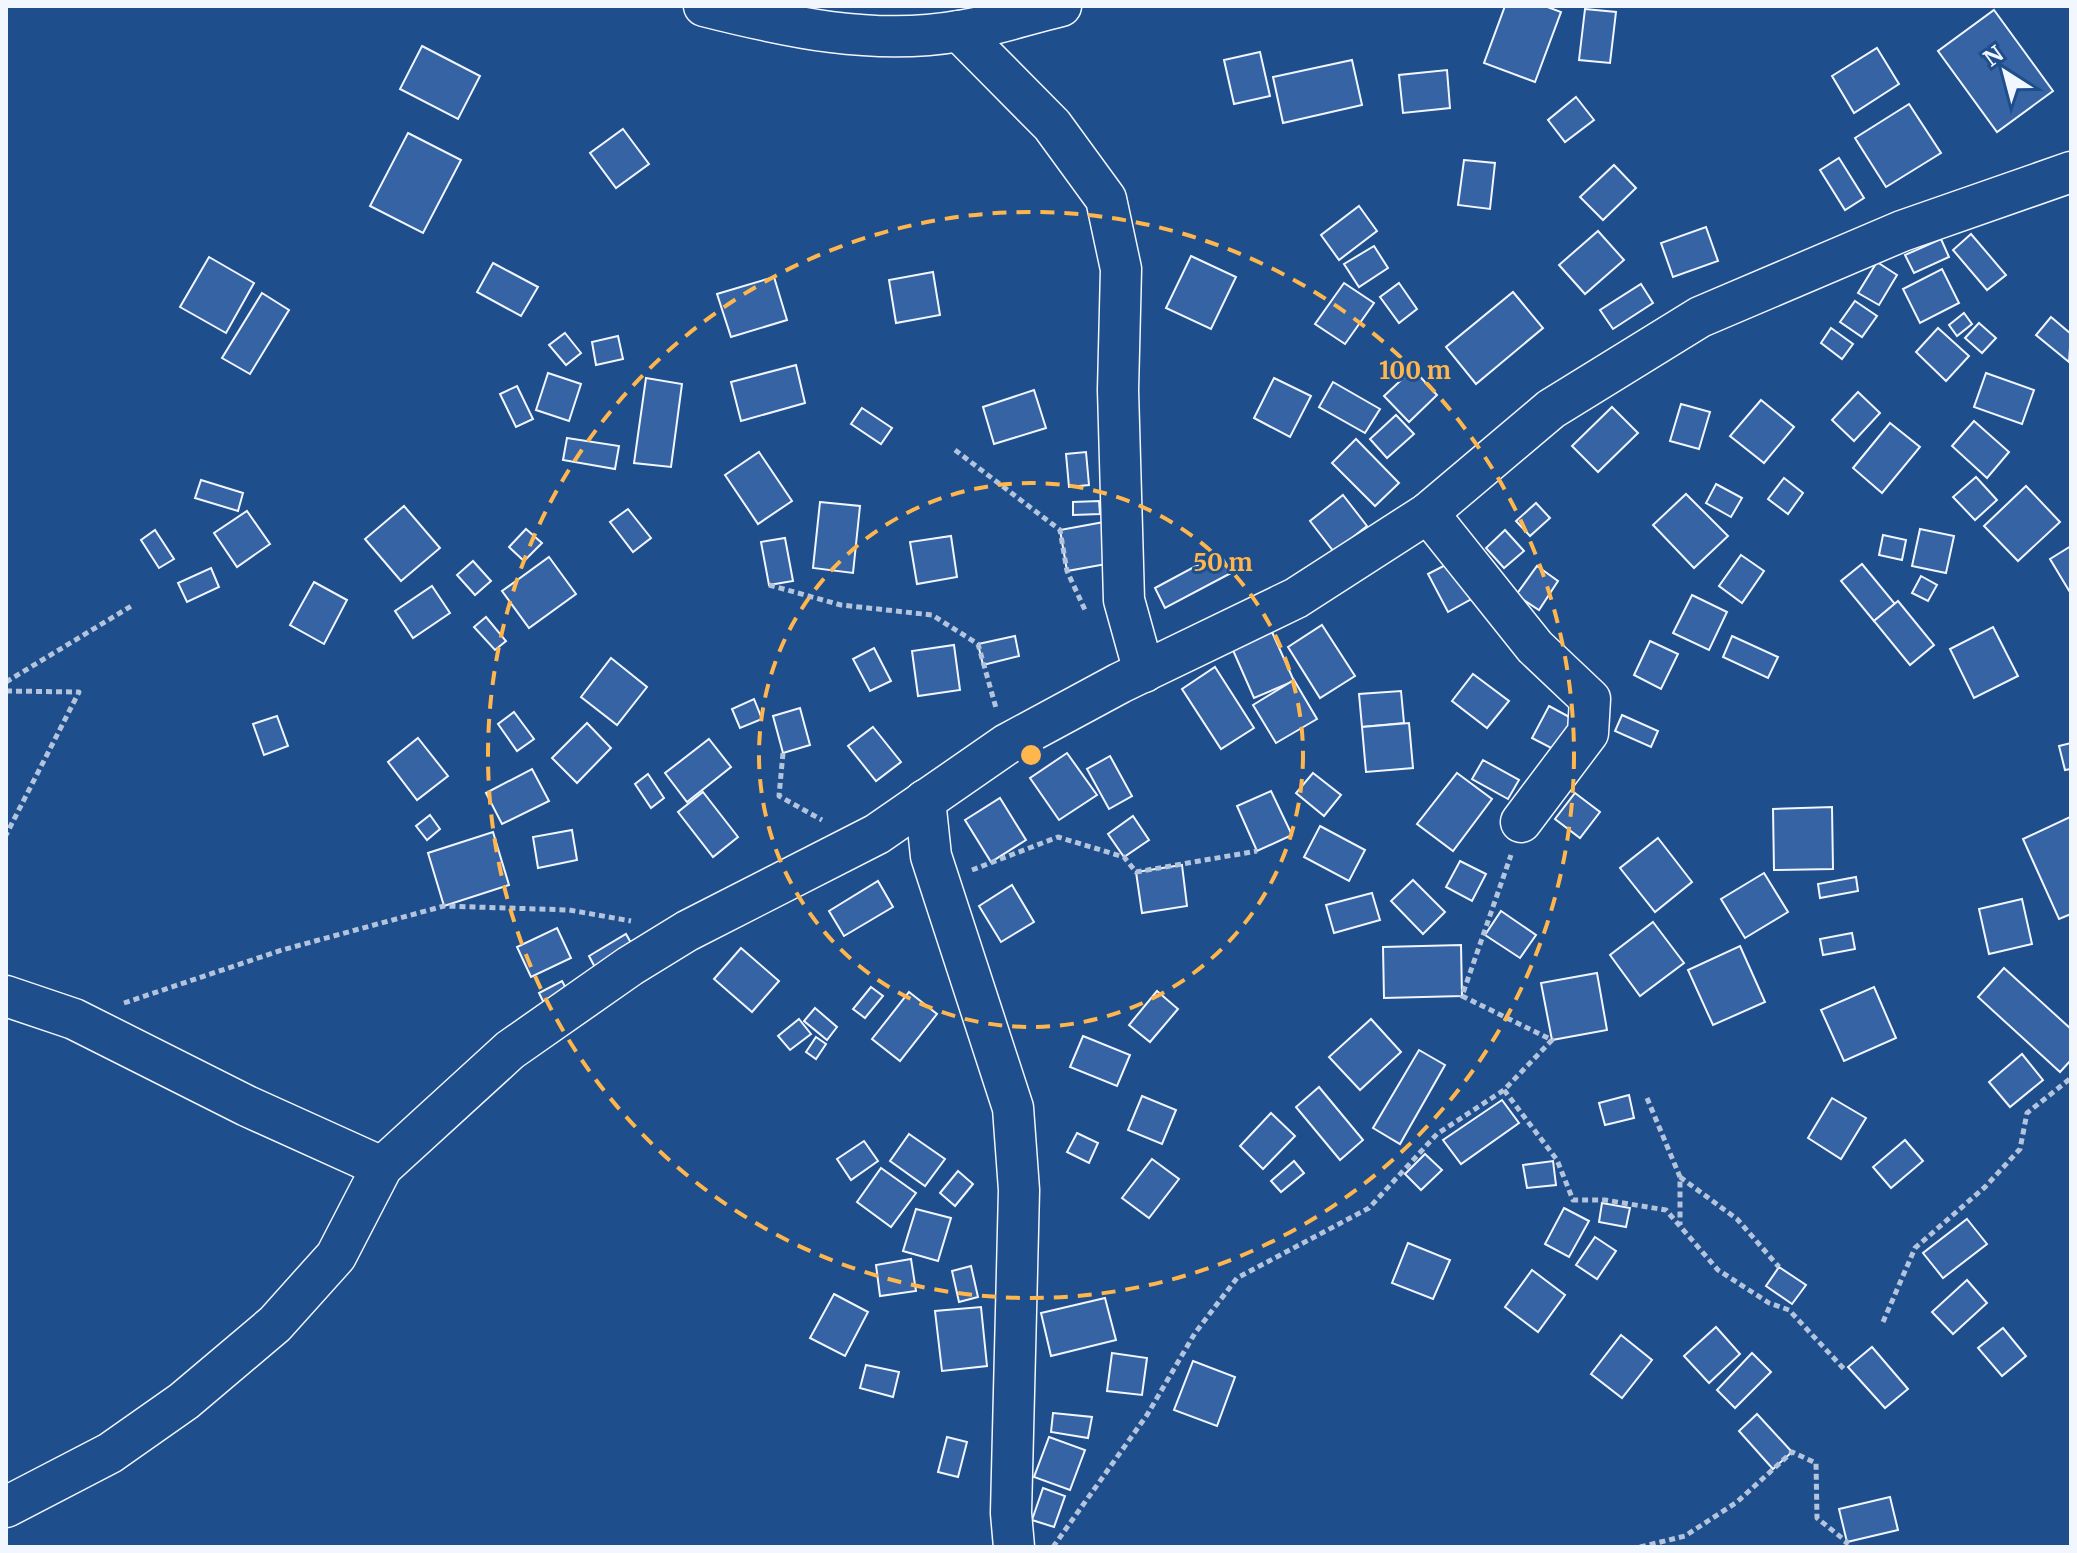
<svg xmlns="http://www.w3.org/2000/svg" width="2077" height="1553" viewBox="0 0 2077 1553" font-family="Merriweather,serif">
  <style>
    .building { fill: #3563a3; stroke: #f2f6ff; stroke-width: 2 }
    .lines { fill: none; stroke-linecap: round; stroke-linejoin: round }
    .minor-casing { stroke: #f2f6ff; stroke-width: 43 }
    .path { stroke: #b3c4dc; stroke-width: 5; stroke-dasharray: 6 4; stroke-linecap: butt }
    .minor { stroke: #1f4e8c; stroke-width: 40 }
    .ring { fill: none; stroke: #ffb74d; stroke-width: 4; stroke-dasharray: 14 10 }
    .centre { fill: #ffb74d; stroke: #1f4e8c; stroke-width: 4 }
    .ring-label { font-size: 24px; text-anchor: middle; font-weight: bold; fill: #ffb74d; stroke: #1f4e8c; stroke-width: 6; stroke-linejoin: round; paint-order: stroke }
  </style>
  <rect width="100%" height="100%" fill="#1f4e8c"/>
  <g class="building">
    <polygon points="1505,6 1545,6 1561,12 1535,82 1484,63"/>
    <polygon points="1585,9 1616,12 1610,63 1579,60"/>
    <polygon points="1994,10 2053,91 1997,132 1938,51"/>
    <polygon points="422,46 480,76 458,119 400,89"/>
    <polygon points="1877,48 1899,84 1854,113 1832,76"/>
    <polygon points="1260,52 1270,96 1234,104 1224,60"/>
    <polygon points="1352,60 1362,105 1283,123 1273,77"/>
    <polygon points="1447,70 1450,108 1403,113 1399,75"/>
    <polygon points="1576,97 1594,120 1565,142 1548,120"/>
    <polygon points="1909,104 1941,153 1886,187 1855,138"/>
    <polygon points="623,129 649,164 616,188 590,153"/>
    <polygon points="408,133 461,160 423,233 370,206"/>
    <polygon points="1839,158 1864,198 1845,210 1820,170"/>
    <polygon points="1464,160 1495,163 1490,209 1458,205"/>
    <polygon points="1614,165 1636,188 1603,220 1580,197"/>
    <polygon points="1359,206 1377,231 1339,260 1321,235"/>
    <polygon points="1706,227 1718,261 1673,277 1661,243"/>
    <polygon points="1598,231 1624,260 1585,294 1559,265"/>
    <polygon points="1971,234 2006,275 1987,290 1953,250"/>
    <polygon points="1941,239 1949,257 1914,273 1905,255"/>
    <polygon points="1374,246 1388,268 1359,287 1344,264"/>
    <polygon points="1191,256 1236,277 1211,329 1166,308"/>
    <polygon points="209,257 254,283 226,333 180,307"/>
    <polygon points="1877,262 1897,275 1879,305 1858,293"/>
    <polygon points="493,263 538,287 521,316 477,292"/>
    <polygon points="1942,269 1959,303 1920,323 1903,289"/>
    <polygon points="933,272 940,315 896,323 889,280"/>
    <polygon points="774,277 787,320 731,337 717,294"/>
    <polygon points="1344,283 1374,303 1345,344 1315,324"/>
    <polygon points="1399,283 1417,309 1399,323 1380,297"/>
    <polygon points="1641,284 1653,303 1613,329 1600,310"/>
    <polygon points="1513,292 1543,328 1476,384 1446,347"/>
    <polygon points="262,293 289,310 250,374 222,358"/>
    <polygon points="1855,301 1877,316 1862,337 1840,322"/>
    <polygon points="1964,313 1972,324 1957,336 1949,325"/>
    <polygon points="2051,317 2071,334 2069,362 2036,335"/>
    <polygon points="1979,323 1996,338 1982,353 1965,338"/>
    <polygon points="1831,328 1853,344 1842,359 1821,343"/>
    <polygon points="1938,328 1969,356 1946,381 1916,352"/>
    <polygon points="565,333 581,353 566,365 549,345"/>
    <polygon points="618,336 623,359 596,365 592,342"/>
    <polygon points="796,365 805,403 741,421 731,382"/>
    <polygon points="1413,369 1437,395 1409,422 1384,396"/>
    <polygon points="548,373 581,384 569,421 536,410"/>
    <polygon points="1986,373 2034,390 2022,424 1974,407"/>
    <polygon points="646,378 682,384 671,467 634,463"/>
    <polygon points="1274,378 1311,396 1290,437 1254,418"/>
    <polygon points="1333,382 1380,409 1365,433 1319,407"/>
    <polygon points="517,386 533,419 516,427 500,394"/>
    <polygon points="1034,390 1046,428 994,444 983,407"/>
    <polygon points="1858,392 1880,413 1854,441 1832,420"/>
    <polygon points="1761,400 1794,427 1764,463 1730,436"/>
    <polygon points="1681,404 1710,412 1699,449 1670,441"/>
    <polygon points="1612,407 1638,433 1598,472 1572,446"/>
    <polygon points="862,408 892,428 881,444 851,424"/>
    <polygon points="1396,415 1414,434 1387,458 1370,439"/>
    <polygon points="1974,421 2009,452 1987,478 1952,446"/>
    <polygon points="1890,423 1920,447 1882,493 1853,468"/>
    <polygon points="567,438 619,446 615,469 563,460"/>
    <polygon points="1356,439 1399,483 1375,506 1332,463"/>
    <polygon points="759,452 792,501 758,524 725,475"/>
    <polygon points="1086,452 1089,485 1069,487 1066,454"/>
    <polygon points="1976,477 1997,500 1975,520 1953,497"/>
    <polygon points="1784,478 1803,493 1788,514 1768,499"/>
    <polygon points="201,480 243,493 238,511 195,498"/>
    <polygon points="1716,484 1742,498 1731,517 1706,503"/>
    <polygon points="2026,486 2060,522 2018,561 1984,526"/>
    <polygon points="1686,494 1728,536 1694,568 1653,525"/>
    <polygon points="1343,495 1367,526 1334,552 1310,521"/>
    <polygon points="1099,501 1100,514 1073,515 1073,502"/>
    <polygon points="820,502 860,506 853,573 813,568"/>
    <polygon points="1536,503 1550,518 1530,536 1516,521"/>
    <polygon points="404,506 440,548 401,581 365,539"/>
    <polygon points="628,509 651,538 633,552 610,522"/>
    <polygon points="247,511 270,544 237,567 214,533"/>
    <polygon points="1104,522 1112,563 1067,571 1060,530"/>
    <polygon points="526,529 542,543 524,561 509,547"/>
    <polygon points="1920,529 1954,536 1946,573 1912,566"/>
    <polygon points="155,530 174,559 159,568 141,540"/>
    <polygon points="1505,530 1524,551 1504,568 1486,548"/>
    <polygon points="1883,535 1906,540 1902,560 1879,555"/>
    <polygon points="951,536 957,577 917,584 910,542"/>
    <polygon points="785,538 793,581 769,585 761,542"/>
    <polygon points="2071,546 2071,594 2050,559"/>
    <polygon points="1220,553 1231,573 1165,608 1155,588"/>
    <polygon points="1741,555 1764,571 1742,603 1719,586"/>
    <polygon points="549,557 576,594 529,628 502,591"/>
    <polygon points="1455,560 1475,597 1448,612 1428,574"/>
    <polygon points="473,561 491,581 475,595 457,575"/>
    <polygon points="1862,564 1895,604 1874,621 1841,581"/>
    <polygon points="1537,566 1558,581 1539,610 1516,595"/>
    <polygon points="211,568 219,587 187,602 178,583"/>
    <polygon points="1921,576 1937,585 1928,601 1912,593"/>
    <polygon points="314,582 347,600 324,644 290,625"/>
    <polygon points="432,586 450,613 413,638 395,611"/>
    <polygon points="1692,595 1727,612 1709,650 1673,633"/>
    <polygon points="1898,601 1934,645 1910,665 1874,621"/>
    <polygon points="486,617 506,641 495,650 474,627"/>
    <polygon points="1322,625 1355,676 1320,698 1288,647"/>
    <polygon points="1993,627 2018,676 1974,698 1950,649"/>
    <polygon points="1272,632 1294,681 1254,698 1232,648"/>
    <polygon points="1015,636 1019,656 983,665 978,644"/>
    <polygon points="1732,636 1778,657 1768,678 1723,657"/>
    <polygon points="1650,641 1678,654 1661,689 1634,675"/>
    <polygon points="954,645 960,690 918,696 912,651"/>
    <polygon points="874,648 891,681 870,691 853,659"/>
    <polygon points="611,658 647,687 617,725 581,697"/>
    <polygon points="1215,667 1254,728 1221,749 1182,689"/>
    <polygon points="1473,674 1509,701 1487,728 1452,701"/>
    <polygon points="1294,680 1317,719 1276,743 1253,705"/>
    <polygon points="1401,691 1404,723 1362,727 1359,694"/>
    <polygon points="754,699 762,719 740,728 732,709"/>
    <polygon points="1549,706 1573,719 1555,750 1532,738"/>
    <polygon points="800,708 810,745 783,753 773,716"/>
    <polygon points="514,712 534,739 517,751 498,724"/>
    <polygon points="1622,715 1658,731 1651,747 1615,731"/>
    <polygon points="277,716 288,746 264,755 253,724"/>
    <polygon points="587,723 611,748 577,783 552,758"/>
    <polygon points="1409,723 1413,768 1366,772 1362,727"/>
    <polygon points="873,727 901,762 876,781 848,746"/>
    <polygon points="418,738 448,776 417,800 388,762"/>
    <polygon points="709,739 731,767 687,802 665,773"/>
    <polygon points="2071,743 2071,769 2065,770 2059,746"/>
    <polygon points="1067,753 1097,795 1059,820 1030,778"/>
    <polygon points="1110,756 1132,796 1109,809 1087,769"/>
    <polygon points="1483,760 1519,780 1508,799 1472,779"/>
    <polygon points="532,769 549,801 502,824 486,793"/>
    <polygon points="1313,773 1341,795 1324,816 1296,793"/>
    <polygon points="1457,773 1492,799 1453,851 1417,824"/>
    <polygon points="648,774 664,798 651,808 635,784"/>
    <polygon points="1271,791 1292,835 1257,851 1237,806"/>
    <polygon points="703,792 738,837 713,857 678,812"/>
    <polygon points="1575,793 1600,812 1580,838 1555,819"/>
    <polygon points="1000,798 1026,840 991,862 965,820"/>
    <polygon points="1832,807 1833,869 1774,870 1773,809"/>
    <polygon points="430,815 440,829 427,840 416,826"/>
    <polygon points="1133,816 1149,840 1124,857 1108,834"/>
    <polygon points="2070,817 2071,914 2059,919 2023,839"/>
    <polygon points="1320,826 1365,850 1349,881 1304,857"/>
    <polygon points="572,830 577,860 538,868 533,837"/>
    <polygon points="493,832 509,885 444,906 428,853"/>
    <polygon points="1658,838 1692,882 1655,912 1620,868"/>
    <polygon points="1460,861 1486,874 1472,901 1446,887"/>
    <polygon points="1182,865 1187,906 1142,913 1136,872"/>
    <polygon points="1764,873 1788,912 1745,938 1721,899"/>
    <polygon points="1856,877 1858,891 1820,898 1818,884"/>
    <polygon points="1413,880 1445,912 1423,934 1391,901"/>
    <polygon points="878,881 893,907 844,936 829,911"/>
    <polygon points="1012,885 1034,922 1001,942 979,906"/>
    <polygon points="1372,893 1380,920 1334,933 1326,905"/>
    <polygon points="2022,899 2032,944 1989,954 1979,909"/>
    <polygon points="1501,911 1536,935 1520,958 1485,935"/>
    <polygon points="1653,922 1684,963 1640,996 1610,955"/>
    <polygon points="557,928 571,958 531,977 517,947"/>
    <polygon points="1852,933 1855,949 1823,955 1820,939"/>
    <polygon points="626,934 635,950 598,973 589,956"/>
    <polygon points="1461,945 1462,996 1384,998 1383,947"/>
    <polygon points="1740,946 1765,1002 1713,1025 1688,970"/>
    <polygon points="741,948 779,981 752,1012 714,979"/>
    <polygon points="2004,968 2071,1029 2071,1060 2060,1072 1978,997"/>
    <polygon points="1597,973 1607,1030 1552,1040 1541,983"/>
    <polygon points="562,981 568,992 545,1005 539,993"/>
    <polygon points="871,987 883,996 865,1018 853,1009"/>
    <polygon points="1874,987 1896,1038 1844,1061 1821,1010"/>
    <polygon points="1157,991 1178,1009 1150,1042 1129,1025"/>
    <polygon points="909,992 937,1014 900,1061 872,1039"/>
    <polygon points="815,1008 837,1027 827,1040 804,1021"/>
    <polygon points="799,1019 811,1034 790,1050 778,1036"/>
    <polygon points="1371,1019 1401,1052 1360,1090 1329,1057"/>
    <polygon points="1083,1036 1130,1055 1117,1086 1070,1067"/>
    <polygon points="816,1037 826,1044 816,1059 806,1052"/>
    <polygon points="1419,1050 1445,1065 1400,1144 1373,1128"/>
    <polygon points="2022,1054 2043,1080 2010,1107 1989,1082"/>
    <polygon points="1319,1087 1363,1140 1340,1160 1296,1107"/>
    <polygon points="1629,1095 1634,1118 1605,1125 1599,1103"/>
    <polygon points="1142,1096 1176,1110 1162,1144 1128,1130"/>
    <polygon points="1832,1098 1866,1118 1841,1159 1808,1138"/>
    <polygon points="1502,1100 1519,1123 1461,1164 1443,1140"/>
    <polygon points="1271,1113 1295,1136 1263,1169 1240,1146"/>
    <polygon points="1077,1133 1098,1143 1089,1163 1067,1152"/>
    <polygon points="909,1134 945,1159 925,1186 890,1161"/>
    <polygon points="1905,1140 1923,1161 1891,1188 1873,1167"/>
    <polygon points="864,1141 878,1161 851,1180 837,1159"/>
    <polygon points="1425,1154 1442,1170 1421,1190 1405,1174"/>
    <polygon points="1152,1159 1179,1179 1149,1218 1122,1198"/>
    <polygon points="1294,1161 1304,1173 1281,1192 1271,1181"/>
    <polygon points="1553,1161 1556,1185 1527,1188 1523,1165"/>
    <polygon points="881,1168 916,1193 891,1227 857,1202"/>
    <polygon points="958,1171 973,1184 955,1206 940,1193"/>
    <polygon points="1602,1203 1630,1208 1626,1227 1599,1222"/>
    <polygon points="1564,1208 1589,1221 1569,1257 1545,1244"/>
    <polygon points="916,1209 951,1218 938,1261 903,1251"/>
    <polygon points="1967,1219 1987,1244 1943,1278 1923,1253"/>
    <polygon points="1595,1237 1616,1251 1597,1279 1576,1265"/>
    <polygon points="1408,1243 1450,1260 1433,1299 1392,1283"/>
    <polygon points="911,1259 916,1291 880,1296 876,1265"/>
    <polygon points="971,1266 978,1297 959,1302 952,1271"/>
    <polygon points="1779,1267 1806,1285 1792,1304 1766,1286"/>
    <polygon points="1532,1270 1565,1295 1538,1332 1505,1307"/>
    <polygon points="1967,1280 1987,1303 1953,1334 1932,1312"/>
    <polygon points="834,1294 868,1312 845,1356 810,1338"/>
    <polygon points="1105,1298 1116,1340 1051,1356 1041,1313"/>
    <polygon points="981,1307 987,1366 942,1371 935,1311"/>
    <polygon points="1716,1327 1740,1354 1709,1383 1684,1356"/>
    <polygon points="2003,1328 2026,1356 2002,1376 1978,1348"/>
    <polygon points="1621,1335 1652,1360 1622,1398 1591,1374"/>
    <polygon points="1872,1347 1908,1389 1885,1408 1848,1367"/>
    <polygon points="1112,1353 1147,1358 1142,1395 1107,1391"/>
    <polygon points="1752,1353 1771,1372 1735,1408 1717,1390"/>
    <polygon points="1193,1361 1235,1377 1217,1426 1174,1410"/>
    <polygon points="866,1365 899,1372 893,1397 860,1388"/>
    <polygon points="1053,1413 1092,1417 1088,1438 1051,1432"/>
    <polygon points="1757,1414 1792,1452 1773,1469 1739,1431"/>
    <polygon points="947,1437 967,1442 958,1477 938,1472"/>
    <polygon points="1049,1437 1085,1450 1070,1490 1034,1477"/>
    <polygon points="1043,1488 1065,1496 1054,1527 1032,1520"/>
    <polygon points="1890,1497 1898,1530 1847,1542 1839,1509"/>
  </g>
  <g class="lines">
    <g class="minor-casing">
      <g id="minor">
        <path d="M704,6C787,27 874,46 959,31C993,26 1027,14 1061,6"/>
        <polyline points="959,31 1052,125 1106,199 1121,269 1118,390 1124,600 1144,672"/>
        <polyline points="1428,513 1535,647 1590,699 1588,733 1521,822"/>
        <polyline points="925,800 931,856 1013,1108 1019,1190 1011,1513 1014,1547"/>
        <polyline points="6,996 74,1019 247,1106 382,1167"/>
        <polyline points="6,1507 110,1453 184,1401 275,1324 336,1256 382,1167 510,1050 630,966 687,931 877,834 1007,744 1120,683 1296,598 1428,513 1551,409 1700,317 1902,231 2071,172"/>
      </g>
    </g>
    <g class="path">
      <polyline points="955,450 1060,530 1067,571 1085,610"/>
      <polyline points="769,585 841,605 932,615 978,644 996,708"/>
      <polyline points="6,682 133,605"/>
      <polyline points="6,691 79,692 6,835"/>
      <polyline points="783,753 779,796 822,820"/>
      <polyline points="972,870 1058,837 1124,857 1136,872 1257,851"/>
      <polyline points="124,1003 282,950 444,906 569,910 631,921"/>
      <polyline points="1504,1090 1557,1160 1573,1200 1605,1200 1666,1210 1718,1270 1769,1303 1789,1310 1844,1369"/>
      <polyline points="1647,1098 1680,1177 1680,1225"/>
      <polyline points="1680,1177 1737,1219 1779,1267"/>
      <polyline points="1883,1322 1915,1248 1985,1187 2020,1149 2027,1113 2071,1078"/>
      <polyline points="1053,1547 1147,1415 1195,1333 1237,1278 1369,1208 1437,1134 1504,1090 1552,1040 1462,996 1511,855"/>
      <polyline points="1640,1547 1685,1536 1737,1502 1792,1452 1816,1463 1817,1518 1847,1542 1844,1547"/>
    </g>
    <use href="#minor" class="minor"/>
  </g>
  <g class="ring">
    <circle cx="1031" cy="755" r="272"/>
    <circle cx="1031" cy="755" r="543"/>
  </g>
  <circle cx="1031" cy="755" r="12" class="centre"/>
  <g class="ring-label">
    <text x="1415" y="379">100 m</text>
    <text x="1223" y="571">50 m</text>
  </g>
  <rect width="2077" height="1553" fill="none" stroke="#f2f6ff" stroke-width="16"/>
  <g transform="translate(2005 72) rotate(324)" stroke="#1f4e8c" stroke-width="6" paint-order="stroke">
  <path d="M0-6L14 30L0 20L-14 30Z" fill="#f2f6ff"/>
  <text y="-12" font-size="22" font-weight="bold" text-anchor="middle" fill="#f2f6ff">N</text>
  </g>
</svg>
